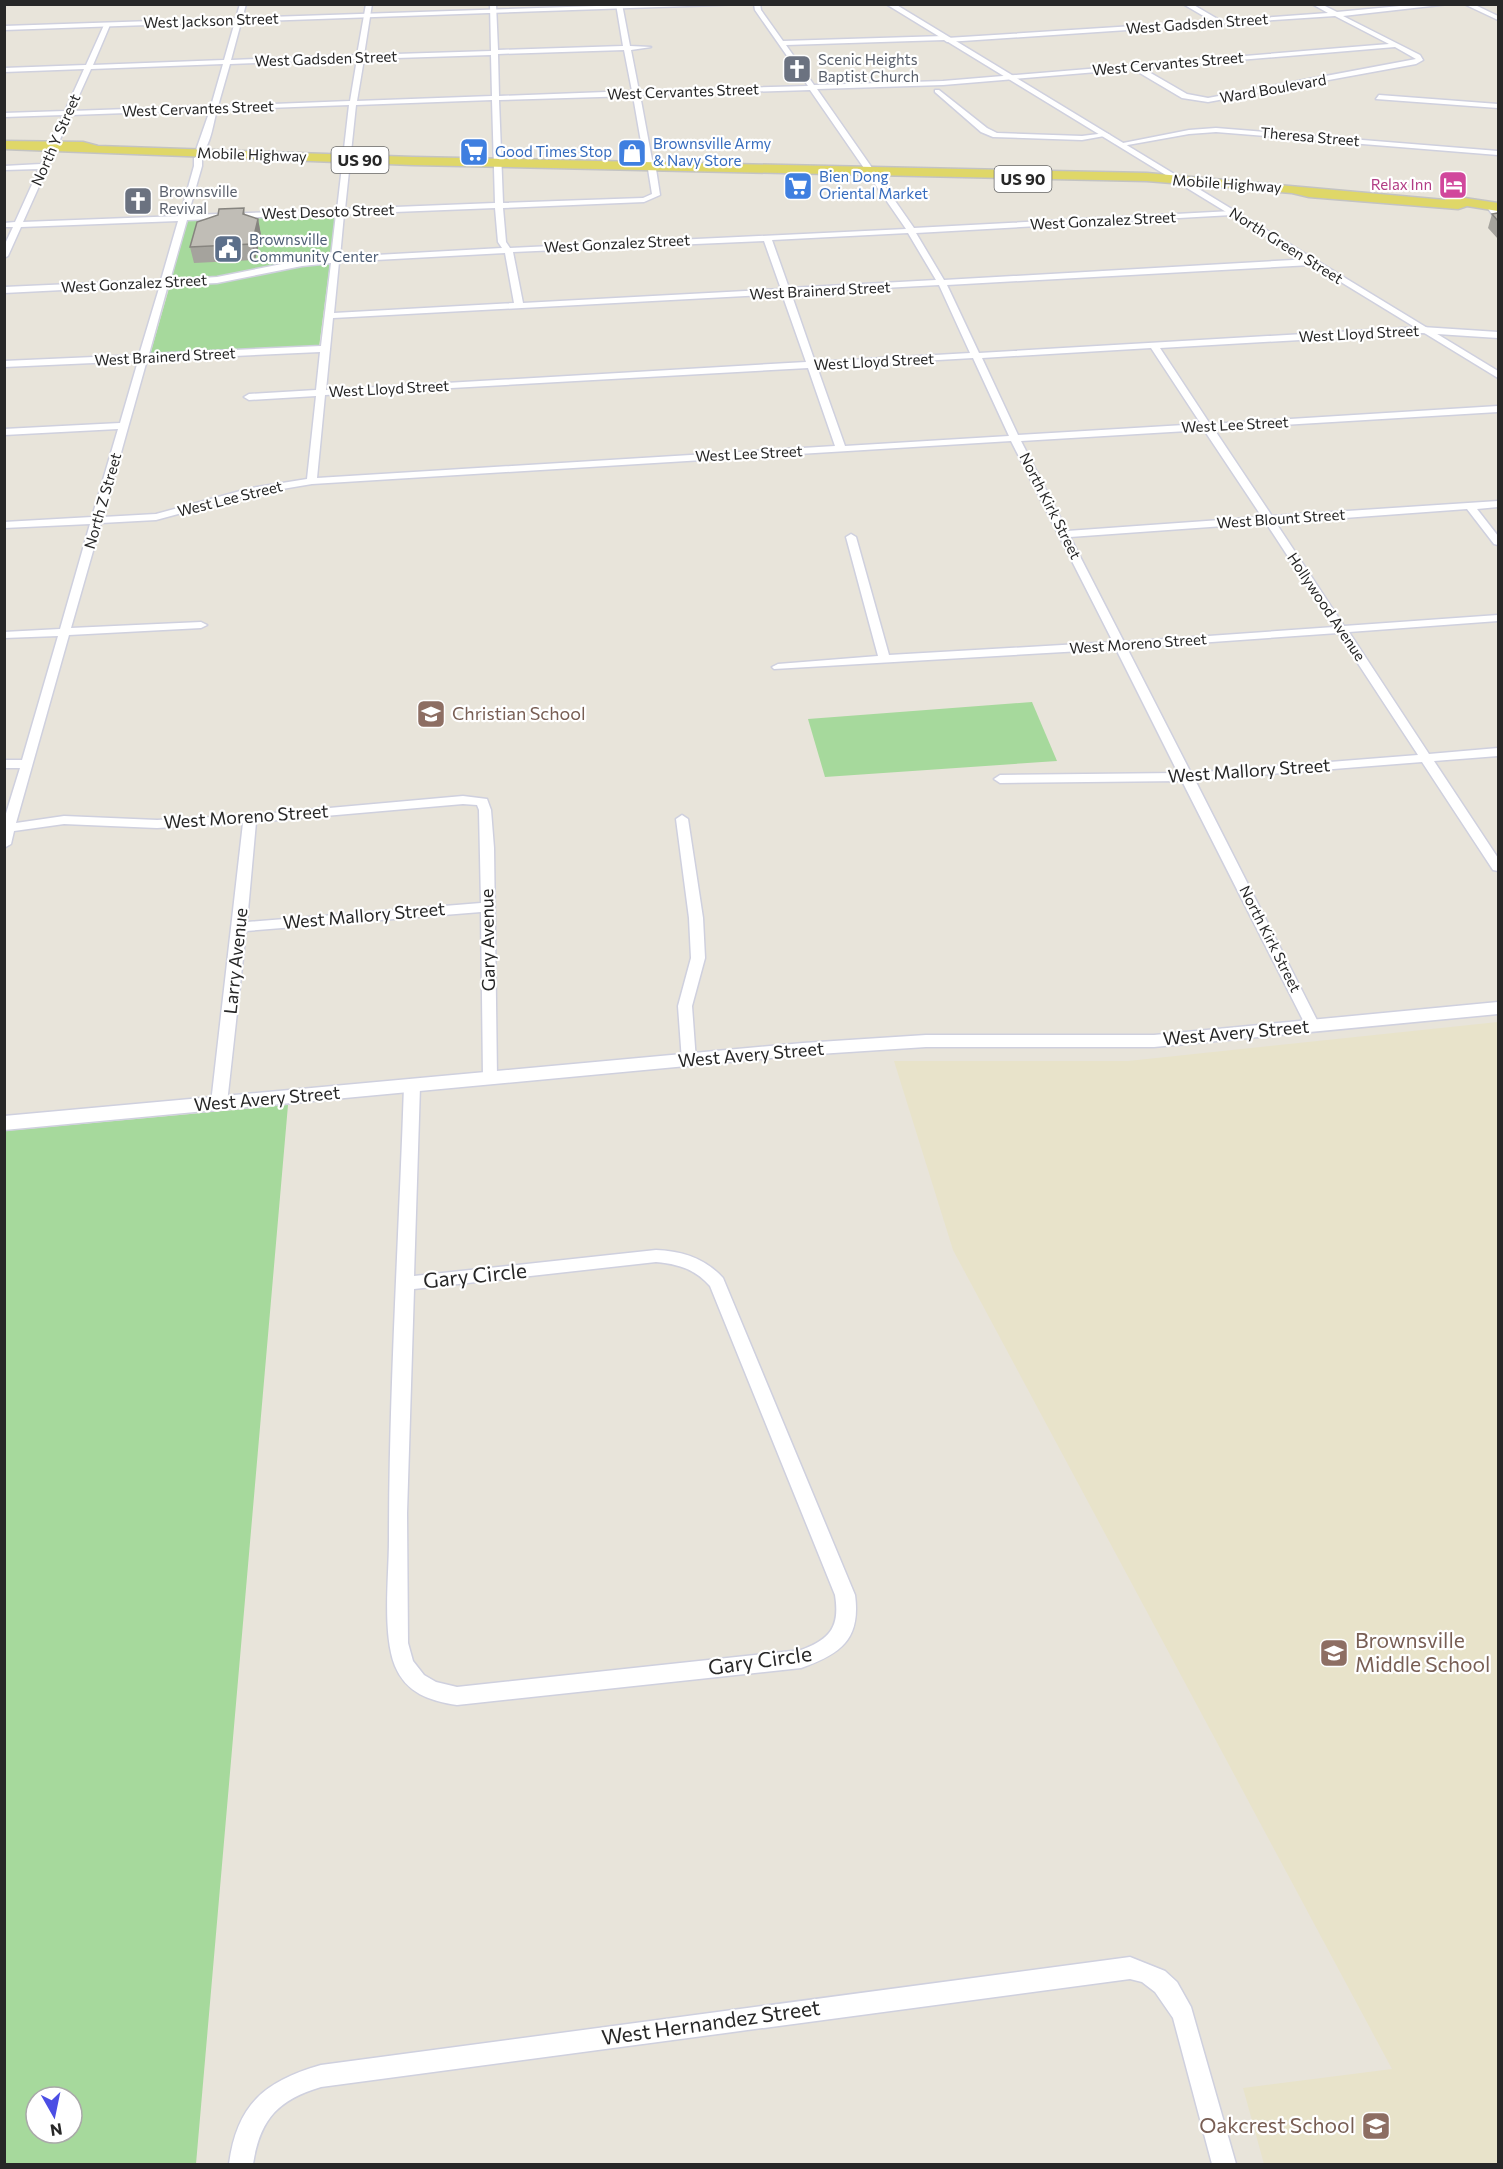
<svg xmlns="http://www.w3.org/2000/svg" width="1503" height="2169" viewBox="0 0 1503 2169" font-family="Commissioner,sans-serif">
  <style>
    .education { fill: #e8e3ca }
    .green { fill: #a6d99c; fill-rule: evenodd }
    .lines { fill: none; stroke-linecap: round; stroke-linejoin: round }
    .minor-casing { stroke: #cfd0de; stroke-width: 3 }
    .tertiary-casing { stroke: #cfd0de; stroke-width: 3 }
    .primary-casing { stroke: #c3c3c3; stroke-width: 3 }
    .minor { fill: #fff; fill-rule: evenodd }
    .tertiary { fill: #fff; fill-rule: evenodd }
    .primary { fill: #dfd768; fill-rule: evenodd }
    .wall { fill: #a5a39d }
    .shaded-wall { fill: #86847f }
    .building { fill: #c0bdb6; stroke: #86847f; stroke-width: 1.5 }
    .labels { text-anchor: middle; stroke-width: 4.5; stroke-linejoin: round; paint-order: stroke }
    .far-street-label { font-size: 15px; fill: #272727; stroke: #fff }
    .far-worship-label { font-size: 15px; fill: #5b616d; stroke: #fff; text-anchor: start }
    .far-shop-label { font-size: 15px; fill: #366cbe; stroke: #fff; text-anchor: start }
    .far-hotel-label { font-size: 15px; fill: #b23c85; stroke: #fff; text-anchor: end }
    .far-service-label { font-size: 15px; fill: #4e5e75; stroke: #fff; text-anchor: start }
    .shield { fill: #fff; stroke: #686868; stroke-width: 1.5 }
    .shield-label { font-size: 16px; font-weight: bold; fill: #272727 }
    .education-label { font-size: 18px; fill: #785e54; stroke: #fff; text-anchor: start }
    .street-label { font-size: 18px; fill: #272727; stroke: #fff }
    .near-street-label { font-size: 21px; fill: #272727; stroke: #fff }
    .near-education-label { font-size: 21px; fill: #785e54; stroke: #fff; text-anchor: start }
  </style>
  <rect width="100%" height="100%" fill="#e8e4da"/>
  <polygon class="education" points="1498,1022 1498,2164 1264,2164 1243,2088 1392,2069 953,1250 894,1061 1128,1061"/>
  <g class="green">
    <polygon points="336,214 331,258 223,277 171,280 188,220"/>
    <polygon points="330,263 319,347 150,355 170,285 224,282 303,266"/>
    <polygon points="1032,702 1057,761 825,777 808,719"/>
    <path d="M288,1105L196,2164H5V1131ZM36,2097H72V2133H36Z"/>
  </g>
  <g class="lines">
    <g class="minor-casing">
      <g id="minor">
        <path d="M240,4H246L231,60L357,55L366,4H372L364,55L491,51L490,4H496L498,50L623,46L616,4H622L630,46L651,47L631,50L639,91L808,86L755,10L754,4H760L761,10L783,41L944,36L947,38L1212,21L1183,4H1192L1221,21L1328,13L1312,4H1321L1337,12L1421,4H1449L1343,16L1420,55L1423,60L1416,64L1208,102L1182,98L1133,69L943,85L817,89L914,228L1232,211L1236,213L1232,215L916,233L944,280L1311,259L1315,262L1311,265L947,285L979,353L1422,327L1498,332V338L1422,333L1160,348L1210,424L1498,406V412L1214,429L1272,516L1498,501V507L1477,509L1498,536V545L1494,544L1467,509L1276,523L1344,626L1498,615V621L1349,632L1429,754L1498,748V756L1434,761L1498,858V871L1493,870L1422,762L1195,780L1320,1026L1313,1031L1306,1026L1182,781L1000,783L994,779L1000,775L1178,773L1116,649L774,669L772,667L778,664L878,656L846,537L851,534L856,537L889,655L1113,642L1011,441L312,484L252,494L156,520L101,523L71,628L201,622L207,625L201,628L69,635L16,823L64,816L157,820L250,815L463,796L487,799L491,810L494,848L497,1078L490,1083L483,1078L481,912L246,931L227,1103L224,1107H214L211,1103L243,823L157,828L64,824L14,831L11,844L4,848V820L20,768H4V760H22L58,636L4,638V632L60,629L90,524L4,528V522L92,517L118,429L4,435V429L120,423L138,361L4,367V361L139,355L160,285L4,293V287L161,280L178,221L21,227L8,256L4,258V246L13,227H4V223L15,222L39,169L4,170V166L41,164L63,115L4,117V113L65,111L84,69L4,72V68L86,65L104,25L107,23L110,25L93,65L224,60ZM1335,16L1389,44L943,81L814,85L786,45L944,40L947,42ZM1395,47L1416,59L1208,98L1187,94L1142,68ZM624,50L632,91L499,96L498,54ZM491,55L492,96L357,101L364,59ZM357,59L350,101L218,106L230,64ZM223,64L211,106L72,111L91,69ZM810,90L906,229L510,248L506,242L503,208L644,202L660,195L656,169L652,167L648,169L652,194L643,198L503,203L499,100L633,96L645,165L649,167L653,165L640,95ZM492,100L495,203L345,209L356,105ZM349,105L337,210L188,215L202,166V158L198,156L194,158V166L180,216L23,222L71,115L210,110L195,153L199,155C211,148 213,123 217,110ZM495,208L498,242L502,248L340,257L344,214ZM336,214L331,257L302,260L217,277L170,280L187,220ZM908,233L936,280L789,288L772,240ZM764,241L781,289L523,303L513,252ZM505,253L514,303L334,313L339,262ZM331,263L321,346L149,354L168,285L217,283L302,266ZM939,285L970,353L815,362L791,293ZM782,294L806,362L326,390L333,318ZM1151,348L1201,424L1018,435L982,358ZM320,352L316,390L249,394L244,397L249,400L316,396L307,479L251,488L156,514L103,517L147,360ZM973,358L1009,436L845,446L817,367ZM808,368L835,446L317,478L325,395ZM1204,430L1262,517L1067,531L1021,441ZM1266,523L1334,627L1124,642L1070,537ZM1338,633L1418,755L1191,773L1127,648ZM463,804L477,805L479,810L481,903L247,922L256,822Z"/>
        <polygon points="1464,4 1473,4 1498,16 1498,20"/>
        <polygon points="935,90 939,90 987,128 997,133 1082,136 1106,133 1110,135 1082,140 993,137 981,132 935,92"/>
        <polygon points="1379,95 1498,104 1498,108 1376,99"/>
        <polygon points="1216,128 1498,151 1498,155 1216,132 1189,134 1122,146 1118,144 1189,130"/>
        <polygon points="1490,204 1498,211 1498,218 1495,218 1486,206"/>
        <polygon points="682,815 688,819 703,918 705,958 692,1006 696,1061 689,1066 682,1061 678,1006 691,958 689,918 676,819"/>
        <path d="M412,1081L420,1086L414,1276L656,1250C682,1251 705,1258 723,1278L855,1595C861,1640 840,1654 801,1668L457,1705C430,1701 406,1693 395,1666C382,1634 389,1576 389,1540C389,1389 399,1237 404,1086ZM656,1262C678,1264 695,1269 710,1286L835,1595C840,1626 831,1639 801,1650L457,1687L436,1682L424,1675L413,1661L408,1643L407,1513L414,1289Z"/>
        <path d="M1130,1957L1165,1971L1177,1982L1191,2007L1236,2164H1212L1173,2018L1155,1992L1142,1982L1130,1979L321,2087C277,2100 260,2120 253,2164H229C237,2104 265,2081 321,2065Z"/>
      </g>
    </g>
    <g class="tertiary-casing">
      <g id="tertiary">
        <polygon points="656,4 745,4 4,30 4,26"/>
        <polygon points="886,4 895,4 1498,371 1498,378"/>
        <polygon points="1498,1002 1498,1014 1154,1047 926,1047 803,1055 4,1130 4,1116 803,1043 926,1035 1154,1035"/>
      </g>
    </g>
    <g class="primary-casing">
      <polygon id="primary" points="4,141 83,142 98,146 413,157 1147,173 1445,200 1451,196 1498,203 1498,211 1467,206 1458,209 1309,197 1292,193 1147,181 413,165 4,149"/>
    </g>
    <use href="#minor" class="minor"/>
    <use href="#tertiary" class="tertiary"/>
    <use href="#primary" class="primary"/>
  </g>
  <g class="wall">
    <polygon points="244,208 245,215 258,219 261,235 255,260 194,263 190,247"/>
    <polygon points="1498,213 1498,239 1488,228 1492,214"/>
  </g>
  <polygon class="shaded-wall" points="258,219 261,235 255,260 252,244"/>
  <g class="building">
    <polygon points="244,208 243,214 258,219 252,244 190,247 197,222 218,215 219,209"/>
    <polygon points="1498,213 1498,221 1492,214"/>
  </g>
  <defs>
    <g id="church-square" transform="scale(1.5)"><rect x="-9" y="-9" width="18" height="18" rx="4" fill="#6b7280" stroke="#fff"/><path d="M-1.2-6h2.4v3.5h3.3v2.4h-3.3V6h-2.4V-.1h-3.3v-2.4h3.3Z" fill="#fff"/></g>
    <g id="supermarket-square" transform="scale(1.5)"><rect x="-9" y="-9" width="18" height="18" rx="4" fill="#3f7fe0" stroke="#fff"/><path d="M-6-5.5h2.5l.6 2H6L4.5 2H-2.5L-4.4-4H-6ZM-1.5 3.2a1.3 1.3 0 1 0 .1 0ZM3 3.2a1.3 1.3 0 1 0 .1 0Z" fill="#fff"/></g>
    <g id="shop-square" transform="scale(1.5)"><rect x="-9" y="-9" width="18" height="18" rx="4" fill="#3f7fe0" stroke="#fff"/><path d="M-5-2.5h2.3a2.7 3.5 0 0 1 5.4 0H5L5.5 6h-11ZM-1.5-2.5h3a1.5 2.3 0 0 0-3 0Z" fill="#fff"/></g>
    <g id="hotel-square" transform="scale(1.5)"><rect x="-9" y="-9" width="18" height="18" rx="4" fill="#d1479c" stroke="#fff"/><path d="M-6-4.5h1.5V1H6V5H4.5V3h-9V5H-6ZM-4 0a1.8 1.8 0 1 1 3.6 0ZM.5 0V-2.5h3Q6-2.5 6 0Z" fill="#fff"/></g>
    <g id="civic-square" transform="scale(1.5)"><rect x="-9" y="-9" width="18" height="18" rx="4" fill="#5c6f8a" stroke="#fff"/><path d="M-.6-6.5H3V-4.5H.6V-3L4-1V1h2V6H-6V1h2V-1L-.6-3ZM-1.2 2.5V6h2.4V2.5Z" fill="#fff"/></g>
    <g id="school-square" transform="scale(1.5)"><rect x="-9" y="-9" width="18" height="18" rx="4" fill="#8d6e63" stroke="#fff"/><path d="M0-5L7-2L0 1L-7-2ZM-4 1L0 2.5L4 1V4Q0 6-4 4Z" fill="#fff"/></g>
  </defs>
  <g fill-rule="evenodd">
    <use href="#church-square" x="797" y="69"/>
    <use href="#supermarket-square" x="474" y="152"/>
    <use href="#shop-square" x="632" y="153"/>
    <use href="#hotel-square" x="1453" y="185"/>
    <use href="#supermarket-square" x="798" y="186"/>
    <use href="#church-square" x="138" y="201"/>
    <use href="#civic-square" x="228" y="249"/>
    <use href="#school-square" x="431" y="714"/>
    <use href="#school-square" x="1334" y="1653"/>
    <use href="#school-square" x="1376" y="2126"/>
  </g>
  <g class="labels">
    <g class="far-street-label">
      <text transform="translate(211 21) rotate(-2)" y="5">West Jackson Street</text>
      <text transform="translate(1197 24) rotate(-4)" y="5">West Gadsden Street</text>
      <text transform="translate(326 59) rotate(-2)" y="5">West Gadsden Street</text>
      <text transform="translate(1168 64) rotate(-5)" y="5">West Cervantes Street</text>
      <text transform="translate(1273 89) rotate(-10)" y="5">Ward Boulevard</text>
      <text transform="translate(683 92) rotate(-2)" y="5">West Cervantes Street</text>
      <text transform="translate(198 109) rotate(-2)" y="5">West Cervantes Street</text>
      <text transform="translate(1310 137) rotate(5)" y="5">Theresa Street</text>
      <text transform="translate(56 140) rotate(-66)" y="5">North Y Street</text>
      <text transform="translate(252 155) rotate(2)" y="5">Mobile Highway</text>
      <text transform="translate(1227 184) rotate(4)" y="5">Mobile Highway</text>
      <text transform="translate(328 212) rotate(-2)" y="5">West Desoto Street</text>
      <text transform="translate(1103 221) rotate(-3)" y="5">West Gonzalez Street</text>
      <text transform="translate(617 244) rotate(-3)" y="5">West Gonzalez Street</text>
      <text transform="translate(1286 246) rotate(32)" y="5">North Green Street</text>
      <text transform="translate(134 284) rotate(-3)" y="5">West Gonzalez Street</text>
      <text transform="translate(820 291) rotate(-3)" y="5">West Brainerd Street</text>
      <text transform="translate(1359 334) rotate(-3)" y="5">West Lloyd Street</text>
      <text transform="translate(165 357) rotate(-3)" y="5">West Brainerd Street</text>
      <text transform="translate(874 362) rotate(-3)" y="5">West Lloyd Street</text>
      <text transform="translate(389 389) rotate(-3)" y="5">West Lloyd Street</text>
      <text transform="translate(1235 425) rotate(-3)" y="5">West Lee Street</text>
      <text transform="translate(749 454) rotate(-3)" y="5">West Lee Street</text>
      <text transform="translate(230 499) rotate(-14)" y="5">West Lee Street</text>
      <text transform="translate(103 501) rotate(-74)" y="5">North Z Street</text>
      <text transform="translate(1050 506) rotate(63)" y="5">North Kirk Street</text>
      <text transform="translate(1281 519) rotate(-4)" y="5">West Blount Street</text>
      <text transform="translate(1326 607) rotate(56)" y="5">Hollywood Avenue</text>
      <text transform="translate(1138 644) rotate(-4)" y="5">West Moreno Street</text>
      <text transform="translate(1270 939) rotate(63)" y="5">North Kirk Street</text>
    </g>
    <g class="far-worship-label">
      <text x="818" y="65">Scenic Heights<tspan x="818" dy="17">Baptist Church</tspan></text>
      <text x="159" y="197">Brownsville<tspan x="159" dy="17">Revival</tspan></text>
    </g>
    <g class="far-shop-label">
      <text x="653" y="149">Brownsville Army<tspan x="653" dy="17">&amp; Navy Store</tspan></text>
      <text x="495" y="157">Good Times Stop</text>
      <text x="819" y="182">Bien Dong<tspan x="819" dy="17">Oriental Market</tspan></text>
    </g>
    <g class="far-hotel-label">
      <text x="1432" y="190">Relax Inn</text>
    </g>
    <g class="far-service-label">
      <text x="249" y="245">Brownsville<tspan x="249" dy="17">Community Center</tspan></text>
    </g>
    <g class="shield">
      <rect x="331.5" y="147" width="57" height="26" rx="4.5"/>
      <rect x="994.5" y="166" width="57" height="26" rx="4.5"/>
    </g>
    <g class="shield-label">
      <text x="360" y="166">US 90</text>
      <text x="1023" y="185">US 90</text>
    </g>
    <g class="education-label">
      <text x="452" y="720">Christian School</text>
    </g>
    <g class="street-label">
      <text transform="translate(1249 771) rotate(-4)" y="6">West Mallory Street</text>
      <text transform="translate(246 817) rotate(-4)" y="6">West Moreno Street</text>
      <text transform="translate(364 916) rotate(-5)" y="6">West Mallory Street</text>
      <text transform="translate(488 940) rotate(-91)" y="6">Gary Avenue</text>
      <text transform="translate(236 961) rotate(-84)" y="6">Larry Avenue</text>
      <text transform="translate(1236 1033) rotate(-5)" y="6">West Avery Street</text>
      <text transform="translate(751 1055) rotate(-5)" y="6">West Avery Street</text>
      <text transform="translate(267 1099) rotate(-5)" y="6">West Avery Street</text>
    </g>
    <g class="near-street-label">
      <text transform="translate(475 1276) rotate(-6)" y="7">Gary Circle</text>
      <text transform="translate(760 1661) rotate(-8)" y="7">Gary Circle</text>
      <text transform="translate(711 2023) rotate(-8)" y="7">West Hernandez Street</text>
    </g>
    <g class="near-education-label">
      <text x="1355" y="1648">Brownsville<tspan x="1355" dy="24">Middle School</tspan></text>
      <text x="1355" y="2133" text-anchor="end">Oakcrest School</text>
    </g>
  </g>
  <rect width="1503" height="2169" fill="none" stroke="#272727" stroke-width="12"/>
  <g transform="translate(54 2115) rotate(171)"><circle r="28" fill="#ffffff" stroke="#a9a9a9" stroke-width="1.5"/>
  <path d="M0-4.5L10 22L0 15L-10 22Z" fill="#4b4ee4"/>
  <text y="-9" font-size="16" font-weight="bold" text-anchor="middle" fill="#272727">N</text>
  </g>
</svg>
